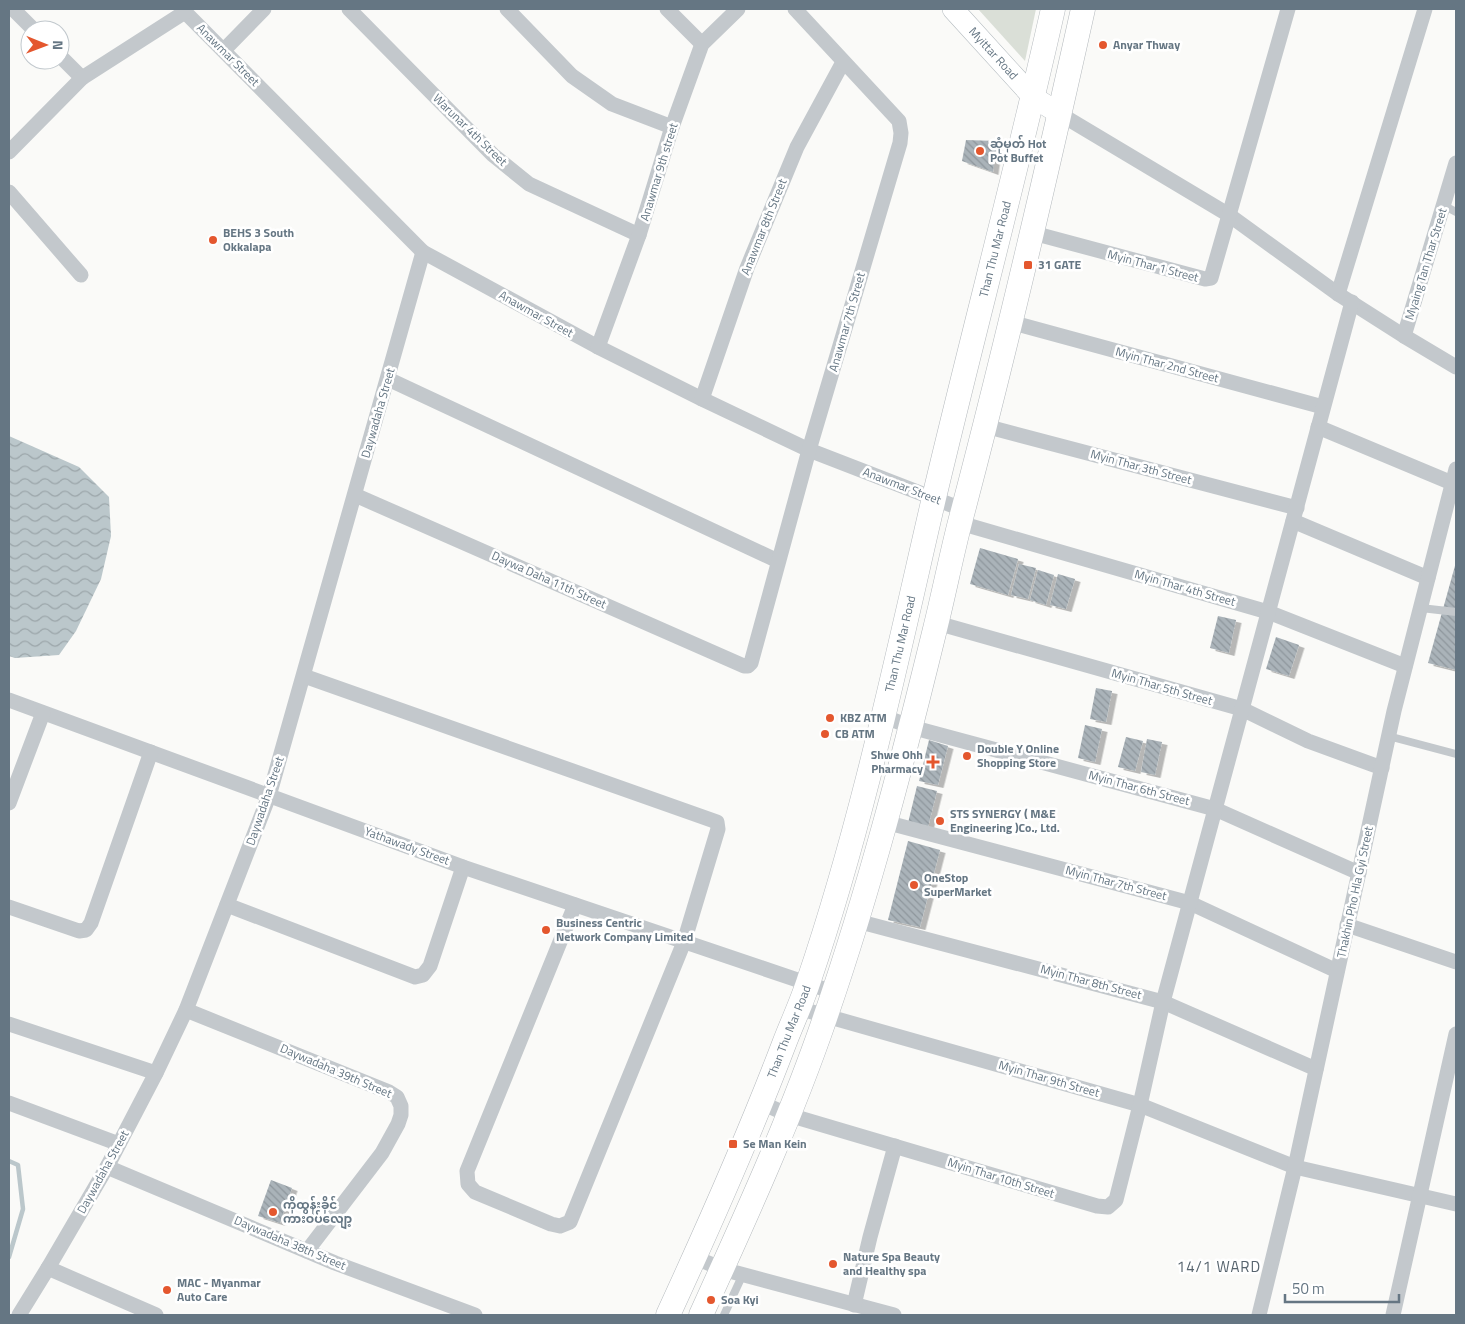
<svg xmlns="http://www.w3.org/2000/svg" width="1465" height="1324" viewBox="0 0 1465 1324" font-family="'Titillium Web','Noto Sans Myanmar',sans-serif">
  <style>
    .green { fill: #dadfd7 }
    .water { fill: url(#water-waves) }
    .lines { fill: none; stroke-linecap: round; stroke-linejoin: round }
    .stream { stroke: #bbc7cb; stroke-width: 4.5 }
    .building { fill: url(#building-back-hatch); filter: url(#shadow) }
    .secondary-casing { stroke: #b3babf; stroke-width: 22 }
    .primary-casing { stroke: #b5babe; stroke-width: 25 }
    .lane { stroke: #c3c8cc; stroke-width: 8 }
    .street { stroke: #c3c8cc; stroke-width: 15 }
    .secondary { stroke: #fff; stroke-width: 21 }
    .primary { stroke: #fff; stroke-width: 24 }
    .poi-dot { fill: #e4572e; stroke: #fff; stroke-width: 2 }
    .labels { text-anchor: middle; stroke-width: 5; stroke-linejoin: round; paint-order: stroke }
    .poi-label { font-size: 12px; font-weight: bold; fill: #657683; stroke: #fff; text-anchor: start }
    .street-label { font-size: 12px; fill: #657683; stroke: #fff }
    .quarter-label { font-size: 15px; letter-spacing: 1px; fill: #57646e; stroke: #fff }
  </style>
  <defs>
    <pattern id="water-waves" width="16" height="10" patternUnits="userSpaceOnUse" patternTransform="scale(1.25)"><rect width="16" height="10" fill="#bbc7cb"/><path d="M0 5q4-4 8 0t8 0" fill="none" stroke="#9ca6aa"/></pattern>
    <pattern id="building-back-hatch" width="6" height="6" patternUnits="userSpaceOnUse" patternTransform="scale(1.25)"><rect width="6" height="6" fill="#aab3b9"/><path d="M-1 5l2 2M0 0l6 6M5-1l2 2" fill="none" stroke="#8e969c"/></pattern>
    <filter id="shadow"><feDropShadow dx="5.5" dy="3" stdDeviation="0" flood-color="#0004"/></filter>
  </defs>
  <rect width="100%" height="100%" fill="#fafaf8"/>
  <polygon class="green" points="978,9 1036,9 1025,61"/>
  <polygon class="water" points="9,436 79,467 109,497 111,536 101,579 76,631 59,655 15,658 9,656"/>
  <g class="lines">
    <polyline class="stream" points="9,1161 18,1165 23,1209 9,1257"/>
  </g>
  <g class="building">
    <polygon points="966,140 997,141 993,172 962,161"/>
    <polygon points="980,548 1018,559 1008,595 970,584"/>
    <polygon points="1456,562 1456,670 1428,663"/>
    <polygon points="1019,564 1036,568 1028,599 1011,595"/>
    <polygon points="1038,570 1054,575 1046,605 1030,600"/>
    <polygon points="1058,574 1075,579 1066,609 1050,605"/>
    <polygon points="1218,616 1236,620 1229,653 1210,648"/>
    <polygon points="1276,637 1299,645 1289,676 1266,669"/>
    <polygon points="1096,688 1112,691 1106,722 1090,719"/>
    <polygon points="1085,725 1102,729 1095,762 1078,758"/>
    <polygon points="1126,737 1143,741 1135,771 1118,767"/>
    <polygon points="1147,739 1162,742 1155,775 1141,772"/>
    <polygon points="929,740 948,746 938,785 919,781"/>
    <polygon points="917,786 937,791 928,827 908,823"/>
    <polygon points="908,841 940,850 920,927 888,920"/>
    <polygon points="271,1180 292,1188 280,1223 258,1216"/>
  </g>
  <g class="lines">
    <g class="secondary-casing">
      <g id="secondary">
        <path id="s1" d="M953,9L1033,97L1060,114"/>
      </g>
    </g>
    <g class="primary-casing">
      <g id="primary">
        <path id="s2" d="M668,1315C709,1226 749,1136 784,1044C792,1023 802,1002 809,980C862,824 896,662 933,502C972,337 1016,174 1053,9"/>
        <path d="M701,1315C745,1218 790,1120 825,1018C869,891 903,760 935,629C944,593 951,557 960,522C1005,352 1045,180 1083,9"/>
      </g>
    </g>
    <g class="lane">
      <polyline points="1443,205 1456,212"/>
      <polyline points="1421,608 1456,612"/>
      <polyline points="1388,736 1456,754"/>
      <polyline points="724,1315 743,1274"/>
    </g>
    <g class="street">
      <polyline points="13,9 34,30"/>
      <polyline points="182,9 423,252 598,347 702,399 809,450 964,510"/>
      <polyline points="349,9 493,155 529,184 639,235"/>
      <polyline points="507,9 572,76 612,104 672,127"/>
      <polyline points="667,9 702,44"/>
      <polyline points="224,50 264,9"/>
      <polyline points="60,56 82,78"/>
      <polyline points="1060,114 1229,215 1338,294 1404,336 1456,367"/>
      <polyline points="9,152 82,78 185,12"/>
      <polyline points="9,192 81,275"/>
      <polyline points="1033,233 1205,279 1211,278 1288,9"/>
      <polyline points="1338,294 1425,9"/>
      <polyline points="1010,322 1323,407"/>
      <polyline points="1404,336 1456,163"/>
      <polyline points="598,347 639,235 672,127 702,44 738,9"/>
      <polyline points="388,379 778,561"/>
      <polyline points="702,399 747,268 797,147 843,62"/>
      <polyline points="985,426 1297,508"/>
      <polyline points="1318,427 1452,483"/>
      <polyline points="355,495 744,666 748,666 751,663 809,450 900,143 901,133 899,121 795,9"/>
      <polyline points="1293,521 1428,578"/>
      <polyline points="960,523 1268,612 1405,666"/>
      <polyline points="937,623 1242,709 1308,741 1382,768"/>
      <polyline points="304,676 717,822 718,829 684,942 570,1222 560,1226 551,1224 475,1192 468,1184 467,1171 575,905"/>
      <polyline points="9,700 463,867 833,992"/>
      <polyline points="883,716 911,727 1215,809 1359,873"/>
      <polyline points="9,803 43,713"/>
      <polyline points="885,822 1190,903 1337,971"/>
      <polyline points="227,905 415,977 423,975 430,966 463,867"/>
      <polyline points="9,907 79,931 86,930 91,923 151,752"/>
      <polyline points="857,921 1163,1002 1316,1069"/>
      <polyline points="1347,925 1456,962"/>
      <polyline points="798,1008 1140,1105 1295,1167 1456,1204"/>
      <polyline points="186,1010 389,1092 397,1097 401,1106 401,1115 398,1124 382,1153 307,1251"/>
      <polyline points="9,1024 156,1073"/>
      <polyline points="9,1103 119,1144"/>
      <polyline points="761,1103 789,1115 1097,1206 1108,1207 1116,1200 1140,1105 1163,1002 1352,302"/>
      <polyline points="107,1167 335,1263 475,1315"/>
      <polyline points="694,1257 722,1269 894,1315"/>
      <polyline points="48,1268 156,1315"/>
      <polyline points="854,1305 870,1237 895,1146"/>
      <polyline points="19,1315 48,1268 107,1167 156,1073 186,1010 269,796 423,252"/>
      <polyline points="1259,1315 1295,1167 1394,711 1456,469"/>
      <polyline points="1393,1315 1456,1034"/>
    </g>
    <use href="#secondary" class="secondary"/>
    <use href="#primary" class="primary"/>
  </g>
  <g class="poi-dot">
    <circle cx="1103" cy="45" r="5"/>
    <circle cx="980" cy="151" r="5"/>
    <circle cx="213" cy="240" r="5"/>
    <rect x="1023" y="260" width="10" height="10" rx="2.5"/>
    <circle cx="830" cy="718" r="5"/>
    <circle cx="825" cy="734" r="5"/>
    <circle cx="967" cy="756" r="5"/>
    <path d="M930.5 754.5h5v5h5v5h-5v5h-5v-5h-5v-5h5z"/>
    <circle cx="940" cy="821" r="5"/>
    <circle cx="914" cy="885" r="5"/>
    <circle cx="546" cy="930" r="5"/>
    <rect x="728" y="1139" width="10" height="10" rx="2.5"/>
    <circle cx="273" cy="1212" r="5"/>
    <circle cx="833" cy="1264" r="5"/>
    <circle cx="167" cy="1290" r="5"/>
    <circle cx="711" cy="1300" r="5"/>
  </g>
  <g class="labels">
    <g class="poi-label">
      <text x="1113" y="49">Anyar Thway</text>
      <text x="990" y="148">ဆုံမှတ် Hot<tspan x="990" dy="14">Pot Buffet</tspan></text>
      <text x="223" y="237">BEHS 3 South<tspan x="223" dy="14">Okkalapa</tspan></text>
      <text x="1038" y="269">31 GATE</text>
      <text x="840" y="722">KBZ ATM</text>
      <text x="835" y="738">CB ATM</text>
      <text x="977" y="753">Double Y Online<tspan x="977" dy="14">Shopping Store</tspan></text>
      <text x="923" y="759" text-anchor="end">Shwe Ohh<tspan x="923" dy="14">Pharmacy</tspan></text>
      <text x="950" y="818">STS SYNERGY ( M&amp;E<tspan x="950" dy="14">Engineering )Co., Ltd.</tspan></text>
      <text x="924" y="882">OneStop<tspan x="924" dy="14">SuperMarket</tspan></text>
      <text x="556" y="927">Business Centric<tspan x="556" dy="14">Network Company Limited</tspan></text>
      <text x="743" y="1148">Se Man Kein</text>
      <text x="283" y="1209">ကိုထွန်းခိုင်<tspan x="283" dy="14">ကားဝပ်လျော့</tspan></text>
      <text x="843" y="1261">Nature Spa Beauty<tspan x="843" dy="14">and Healthy spa</tspan></text>
      <text x="177" y="1287">MAC - Myanmar<tspan x="177" dy="14">Auto Care</tspan></text>
      <text x="721" y="1304">Soa Kyi</text>
    </g>
    <g class="street-label">
      <text dy="4" stroke="none"><textPath href="#s1" startOffset="60">Myittar Road</textPath></text>
      <text transform="translate(228 55) rotate(45)" y="4">Anawmar Street</text>
      <text transform="translate(470 130) rotate(44)" y="4">Warunar 4th Street</text>
      <text transform="translate(659 172) rotate(-73)" y="4">Anawmar 9th street</text>
      <text transform="translate(764 227) rotate(-68)" y="4">Anawmar 8th Street</text>
      <text dy="4" stroke="none"><textPath href="#s2" startOffset="1118">Than Thu Mar Road</textPath></text>
      <text transform="translate(1426 264) rotate(-73)" y="4">Myaing Tan Thar Street</text>
      <text transform="translate(1153 266) rotate(15)" y="4">Myin Thar 1 Street</text>
      <text transform="translate(536 314) rotate(29)" y="4">Anawmar Street</text>
      <text transform="translate(847 322) rotate(-74)" y="4">Anawmar 7th Street</text>
      <text transform="translate(1167 365) rotate(15)" y="4">Myin Thar 2nd Street</text>
      <text transform="translate(378 413) rotate(-74)" y="4">Daywadaha Street</text>
      <text transform="translate(1141 467) rotate(15)" y="4">Myin Thar 3th Street</text>
      <text transform="translate(902 486) rotate(21)" y="4">Anawmar Street</text>
      <text transform="translate(549 580) rotate(24)" y="4">Daywa Daha 11th Street</text>
      <text transform="translate(1185 588) rotate(16)" y="4">Myin Thar 4th Street</text>
      <text dy="4" stroke="none"><textPath href="#s2" startOffset="712">Than Thu Mar Road</textPath></text>
      <text transform="translate(1162 687) rotate(16)" y="4">Myin Thar 5th Street</text>
      <text transform="translate(1139 788) rotate(15)" y="4">Myin Thar 6th Street</text>
      <text transform="translate(265 801) rotate(-71)" y="4">Daywadaha Street</text>
      <text transform="translate(407 846) rotate(20)" y="4">Yathawady Street</text>
      <text transform="translate(1116 883) rotate(15)" y="4">Myin Thar 7th Street</text>
      <text transform="translate(1355 892) rotate(-78)" y="4">Thakhin Pho Hla Gyi Street</text>
      <text transform="translate(1091 982) rotate(15)" y="4">Myin Thar 8th Street</text>
      <text dy="4" stroke="none"><textPath href="#s2" startOffset="308">Than Thu Mar Road</textPath></text>
      <text transform="translate(336 1071) rotate(23)" y="4">Daywadaha 39th Street</text>
      <text transform="translate(1049 1079) rotate(16)" y="4">Myin Thar 9th Street</text>
      <text transform="translate(103 1172) rotate(-61)" y="4">Daywadaha Street</text>
      <text transform="translate(1001 1178) rotate(17)" y="4">Myin Thar 10th Street</text>
      <text transform="translate(290 1243) rotate(23)" y="4">Daywadaha 38th Street</text>
    </g>
    <g class="quarter-label">
      <text x="1219" y="1272">14/1 WARD</text>
    </g>
  </g>
  <rect width="1465" height="1324" fill="none" stroke="#657683" stroke-width="20"/>
  <g transform="translate(45 45) rotate(91)"><circle r="24" fill="#ffffff" stroke="#c1c8cd"/>
  <path d="M0-4L9 19L0 12L-9 19Z" fill="#e4572e"/>
  <text y="-8" font-size="14" font-weight="bold" text-anchor="middle" fill="#657683">N</text>
  </g>
  <path d="M1285 1294v8h114v-8" fill="none" stroke="#657683" stroke-width="2.5"/>
  <text x="1292" y="1294" font-size="15" fill="#657683" stroke="#ffffff" stroke-width="4" paint-order="stroke">50 m</text>
</svg>
